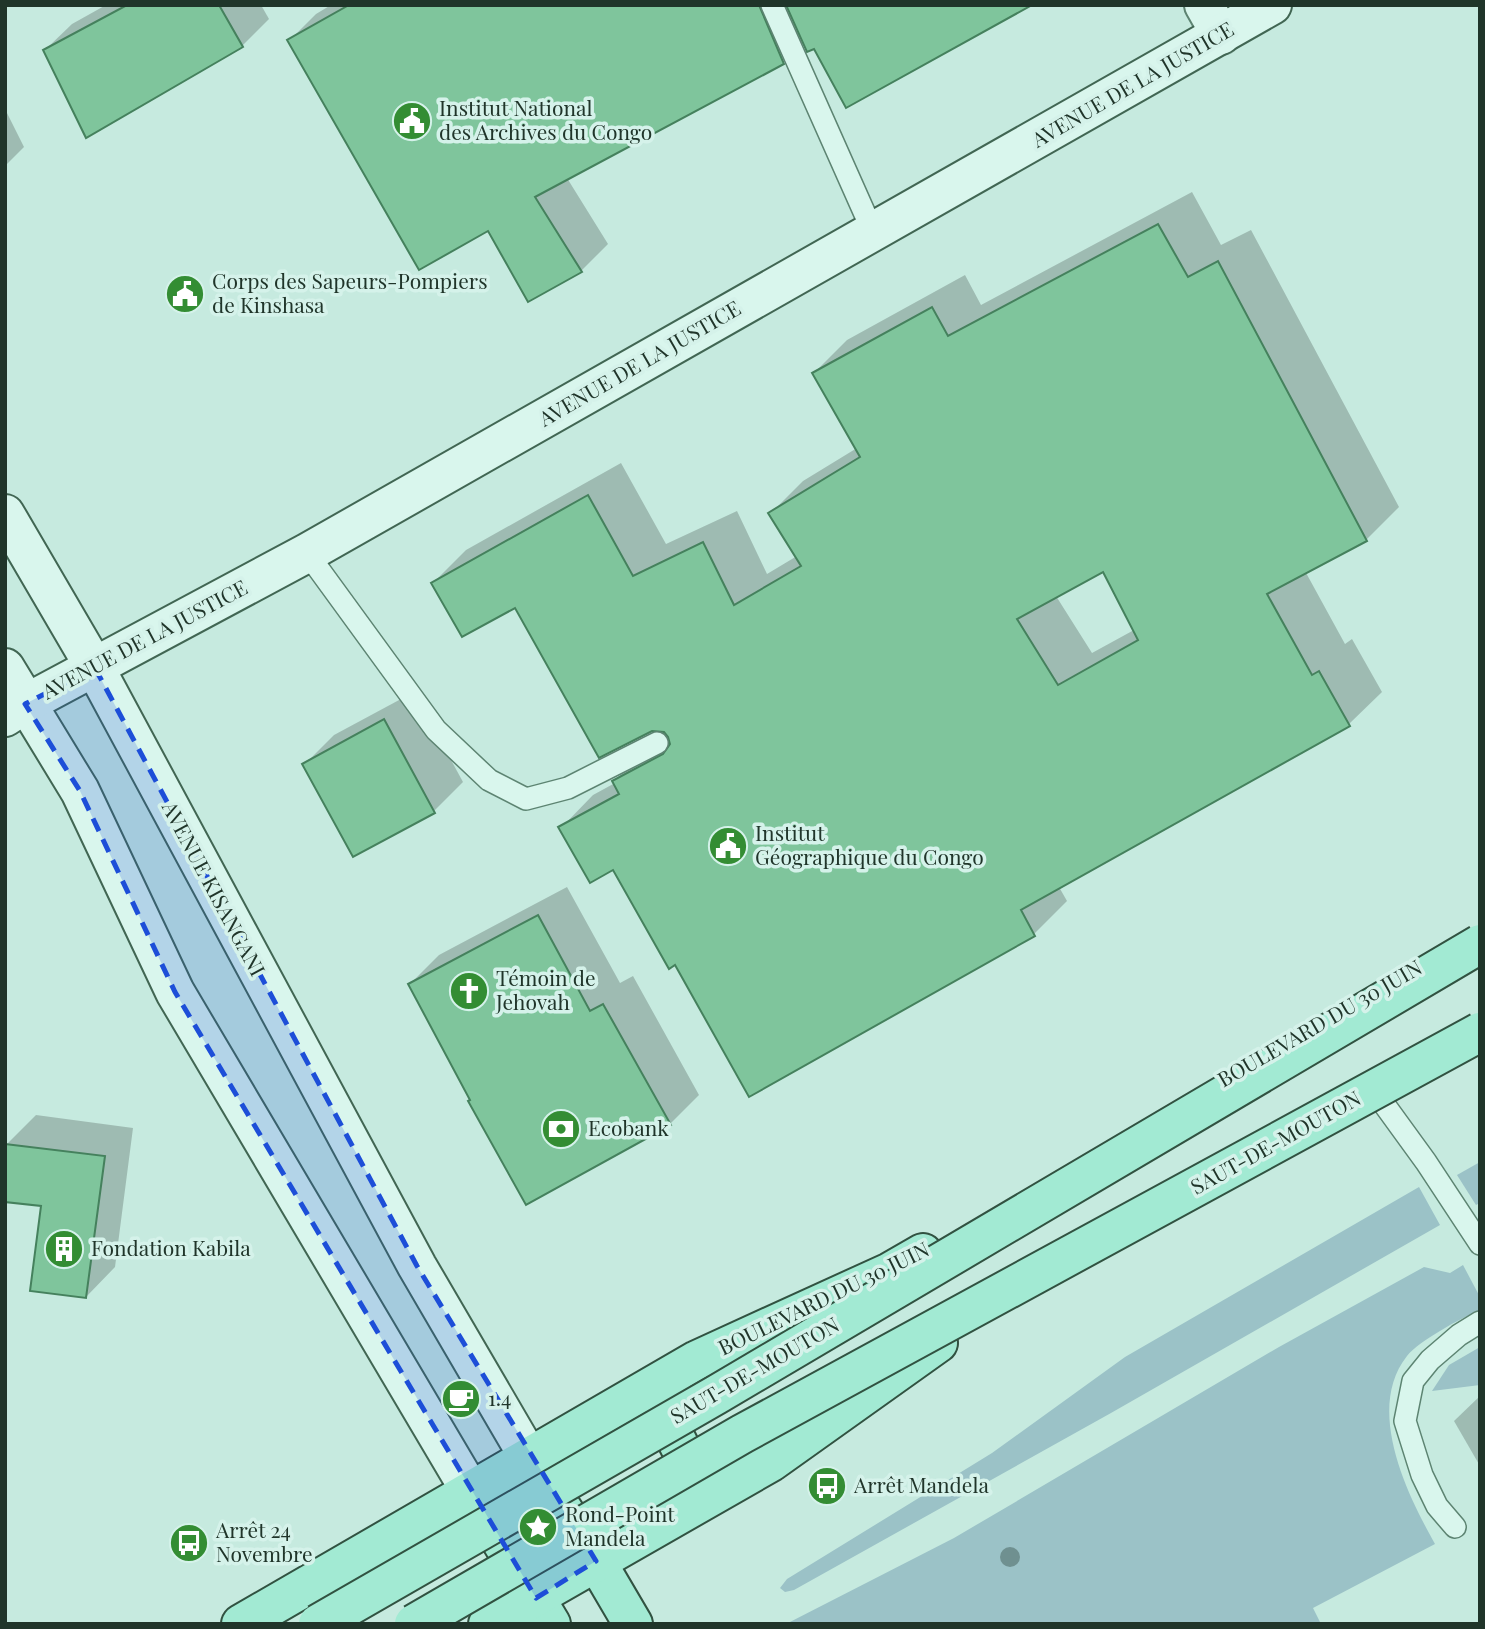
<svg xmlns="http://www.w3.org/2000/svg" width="1485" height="1629" viewBox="0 0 1485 1629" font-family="'Playfair Display',serif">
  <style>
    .green { fill: #9bc2c7 }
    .shadow { fill: #0003; fill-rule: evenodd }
    .building { fill: #7fc59c; stroke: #45815d; stroke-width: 2; fill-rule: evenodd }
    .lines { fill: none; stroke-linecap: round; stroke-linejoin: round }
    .lane-casing { stroke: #5d8472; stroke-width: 24 }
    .street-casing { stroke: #5d8472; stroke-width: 42 }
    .secondary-casing { stroke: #416653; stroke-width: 42 }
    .primary-casing { stroke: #315241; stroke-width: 42 }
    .lane { stroke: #d9f6ed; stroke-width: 21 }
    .street { stroke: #d9f6ed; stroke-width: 38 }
    .secondary { stroke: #d9f6ed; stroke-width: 38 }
    .primary { stroke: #a2ead3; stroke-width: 38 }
    .primary-bridge-casing { stroke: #315241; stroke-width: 42; stroke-linecap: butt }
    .primary-bridge { stroke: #a2ead3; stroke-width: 38 }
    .tree { fill: #6f9090 }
    .marked { fill: #1d4ed8; fill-opacity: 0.2; stroke: #1d4ed8; stroke-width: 5; stroke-dasharray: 14 9; stroke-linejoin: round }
    .labels { text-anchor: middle; stroke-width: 7; stroke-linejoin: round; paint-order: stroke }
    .street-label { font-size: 21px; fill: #20352a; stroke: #d5f2ea }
    .poi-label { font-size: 21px; fill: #20352a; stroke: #d5f2ea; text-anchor: start }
  </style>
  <rect width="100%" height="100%" fill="#c6eadf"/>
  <g class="green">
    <polygon points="1480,1162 1480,1203 1476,1205 1457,1175"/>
    <polygon points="1419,1187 1440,1225 1111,1413 794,1590 785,1592 780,1588 787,1579 992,1453 1125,1357"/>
    <path d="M1463,1265L1480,1297V1310C1461,1318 1419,1341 1407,1356C1365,1409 1407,1494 1435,1544L1313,1608L1321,1624H786L954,1538L1279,1347L1424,1267L1450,1273Z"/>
    <polygon points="1480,1347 1480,1385 1432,1391 1449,1365"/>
  </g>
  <g class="shadow">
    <polygon points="106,5 261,5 269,19 242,46 45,50 72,24"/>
    <polygon points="331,5 1028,5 815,46 805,42 783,63 567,178 608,244 581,271 488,228 289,41 316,14"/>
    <polygon points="5,109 24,147 5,166"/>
    <path d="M1192,192L1221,245L1251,230L1399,507L1366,540L1305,571L1345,644L1352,639L1382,692L1349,724L1059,887L1067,901L1034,934L749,1094L676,963L614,868L561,828L593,795L615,783L614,781L647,748L670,736L516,605L433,583L466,550L621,463L666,544L737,511L767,574L797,556L770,514L803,481L857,448L814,373L847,340L965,275L981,305ZM1104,570L1134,630L1092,653L1056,596Z"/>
    <polygon points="414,692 463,782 434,811 354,855 305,764 334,735"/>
    <polygon points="567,887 620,983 633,976 699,1095 670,1124 472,1100 410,984 439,955"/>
    <polygon points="36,1115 133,1128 115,1267 86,1297 43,1205 7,1144"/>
    <polygon points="1480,1396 1480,1466 1454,1421"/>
  </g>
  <g class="building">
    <polygon points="127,5 219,5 243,47 86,138 43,50"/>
    <polygon points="349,5 759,5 784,64 535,197 582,272 528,302 488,231 419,270 287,40"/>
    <polygon points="786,5 1032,5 846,108 814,49 807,52"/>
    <path d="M1158,224L1188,277L1218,261L1367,541L1267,594L1312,675L1319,671L1350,726L1021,910L1035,936L749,1097L675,965L669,969L613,870L590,883L558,827L619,794L612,781L663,754L670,744L668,737L664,732L652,731L599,758L515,608L462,637L431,583L588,495L633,576L703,542L734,605L801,566L768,513L860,457L812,373L932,307L948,336ZM1103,572L1138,640L1058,685L1017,619Z"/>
    <polygon points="384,719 435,813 353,857 302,764"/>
    <polygon points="538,915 590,1011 603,1004 671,1125 526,1205 468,1101 470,1100 408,984"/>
    <polygon points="5,1144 105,1156 86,1298 30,1291 41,1206 5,1202"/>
  </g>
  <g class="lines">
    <g class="lane-casing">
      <g id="lane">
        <polyline points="772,5 873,232"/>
        <polyline points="307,553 436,730 489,780 526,799 568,788 657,743"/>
        <polyline points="1381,1100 1426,1162 1480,1244"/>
        <polyline points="1455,1527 1437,1506 1422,1475 1405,1421 1413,1381 1430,1360 1459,1335 1480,1322"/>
      </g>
    </g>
    <g class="street-casing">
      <polyline id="street" points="1204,5 1221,35"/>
    </g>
    <g class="secondary-casing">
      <g id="secondary">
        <polyline points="5,514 95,668 417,1266 528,1456"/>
        <polyline points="5,668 80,791 175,992 471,1492"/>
        <polyline points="5,717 25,704 307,553 1272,5"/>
      </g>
    </g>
    <g class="primary-casing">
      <g id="primary">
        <polyline points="671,1391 665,1409 666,1419 687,1461 702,1474 720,1475"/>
        <polyline points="532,1462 596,1561 633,1624"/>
        <polyline points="474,1496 551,1624"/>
        <polyline points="241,1624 697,1360 890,1272 923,1253"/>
        <polyline points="488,1624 771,1462 938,1343"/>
      </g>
    </g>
    <use href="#lane" class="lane"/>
    <use href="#street" class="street"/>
    <use href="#secondary" class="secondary"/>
    <use href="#primary" class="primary"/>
    <g class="primary-bridge-casing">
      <g id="primary-bridge">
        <polyline points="318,1624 716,1395 1480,944"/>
        <polyline points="414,1624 742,1434 1480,1032"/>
      </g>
    </g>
    <use href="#primary-bridge" class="primary-bridge"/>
  </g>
  <circle class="tree" cx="1010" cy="1557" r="10"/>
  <path class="marked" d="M95,668L417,1266L596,1561L536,1598L175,992L80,791L25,704Z"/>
  <defs>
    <g id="civic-disc" transform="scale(2.0125)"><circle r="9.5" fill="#338d33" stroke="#d5f2ea"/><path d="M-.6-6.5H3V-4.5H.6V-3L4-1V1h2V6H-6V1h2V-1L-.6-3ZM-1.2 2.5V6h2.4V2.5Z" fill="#fff"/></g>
    <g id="church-disc" transform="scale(2.0125)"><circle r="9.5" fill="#338d33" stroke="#d5f2ea"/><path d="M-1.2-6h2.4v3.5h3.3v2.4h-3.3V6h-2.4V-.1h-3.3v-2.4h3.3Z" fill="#fff"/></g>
    <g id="bank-disc" transform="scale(2.0125)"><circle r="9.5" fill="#338d33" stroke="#d5f2ea"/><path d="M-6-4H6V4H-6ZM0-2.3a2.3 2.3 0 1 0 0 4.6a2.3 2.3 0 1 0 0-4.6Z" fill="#fff"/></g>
    <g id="building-disc" transform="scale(2.0125)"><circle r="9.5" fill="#338d33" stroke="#d5f2ea"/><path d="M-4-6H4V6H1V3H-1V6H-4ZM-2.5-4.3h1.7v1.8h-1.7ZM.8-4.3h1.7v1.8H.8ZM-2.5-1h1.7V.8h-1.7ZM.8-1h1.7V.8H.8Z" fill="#fff"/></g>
    <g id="cafe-disc" transform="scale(2.0125)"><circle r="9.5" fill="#338d33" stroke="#d5f2ea"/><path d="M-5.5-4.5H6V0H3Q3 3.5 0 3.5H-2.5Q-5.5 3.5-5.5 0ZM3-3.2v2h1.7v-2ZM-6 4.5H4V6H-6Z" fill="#fff"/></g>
    <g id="bus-disc" transform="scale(2.0125)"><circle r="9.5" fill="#338d33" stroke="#d5f2ea"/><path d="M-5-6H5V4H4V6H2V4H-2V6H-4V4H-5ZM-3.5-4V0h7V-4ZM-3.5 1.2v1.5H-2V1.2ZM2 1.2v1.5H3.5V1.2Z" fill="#fff"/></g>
    <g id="sight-disc" transform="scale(2.0125)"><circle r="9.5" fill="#338d33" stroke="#d5f2ea"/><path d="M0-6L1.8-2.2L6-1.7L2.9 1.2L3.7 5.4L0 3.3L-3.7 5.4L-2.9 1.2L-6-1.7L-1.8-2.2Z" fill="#fff"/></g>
  </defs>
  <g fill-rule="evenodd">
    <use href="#civic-disc" x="412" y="121"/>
    <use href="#civic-disc" x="185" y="294"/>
    <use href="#civic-disc" x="728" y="846"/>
    <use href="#church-disc" x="469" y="991"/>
    <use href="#bank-disc" x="561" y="1129"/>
    <use href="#building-disc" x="64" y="1249"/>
    <use href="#cafe-disc" x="461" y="1399"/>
    <use href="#bus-disc" x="827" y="1486"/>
    <use href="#sight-disc" x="538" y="1527"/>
    <use href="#bus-disc" x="189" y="1543"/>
  </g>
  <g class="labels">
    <g class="street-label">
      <text transform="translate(1133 85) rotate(-30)" y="7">AVENUE DE LA JUSTICE</text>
      <text transform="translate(640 364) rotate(-30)" y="7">AVENUE DE LA JUSTICE</text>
      <text transform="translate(145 640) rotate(-28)" y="7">AVENUE DE LA JUSTICE</text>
      <text transform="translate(213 889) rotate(62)" y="7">AVENUE KISANGANI</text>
      <text transform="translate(1320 1024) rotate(-30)" y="7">BOULEVARD DU 30 JUIN</text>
      <text transform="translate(1276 1143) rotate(-29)" y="7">SAUT-DE-MOUTON</text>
      <text transform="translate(824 1299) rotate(-26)" y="7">BOULEVARD DU 30 JUIN</text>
      <text transform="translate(755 1371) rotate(-30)" y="7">SAUT-DE-MOUTON</text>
    </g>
    <g class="poi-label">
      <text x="439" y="116">Institut National<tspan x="439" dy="24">des Archives du Congo</tspan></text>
      <text x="212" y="289">Corps des Sapeurs-Pompiers<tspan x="212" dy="24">de Kinshasa</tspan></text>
      <text x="755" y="841">Institut<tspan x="755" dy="24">Géographique du Congo</tspan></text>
      <text x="496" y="986">Témoin de<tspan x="496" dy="24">Jehovah</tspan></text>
      <text x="588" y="1136">Ecobank</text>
      <text x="91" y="1256">Fondation Kabila</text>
      <text x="488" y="1406">1.4</text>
      <text x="854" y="1493">Arrêt Mandela</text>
      <text x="565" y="1522">Rond-Point<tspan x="565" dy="24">Mandela</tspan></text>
      <text x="216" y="1538">Arrêt 24<tspan x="216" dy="24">Novembre</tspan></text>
    </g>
  </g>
  <rect width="1485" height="1629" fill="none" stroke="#20352a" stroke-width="14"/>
</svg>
